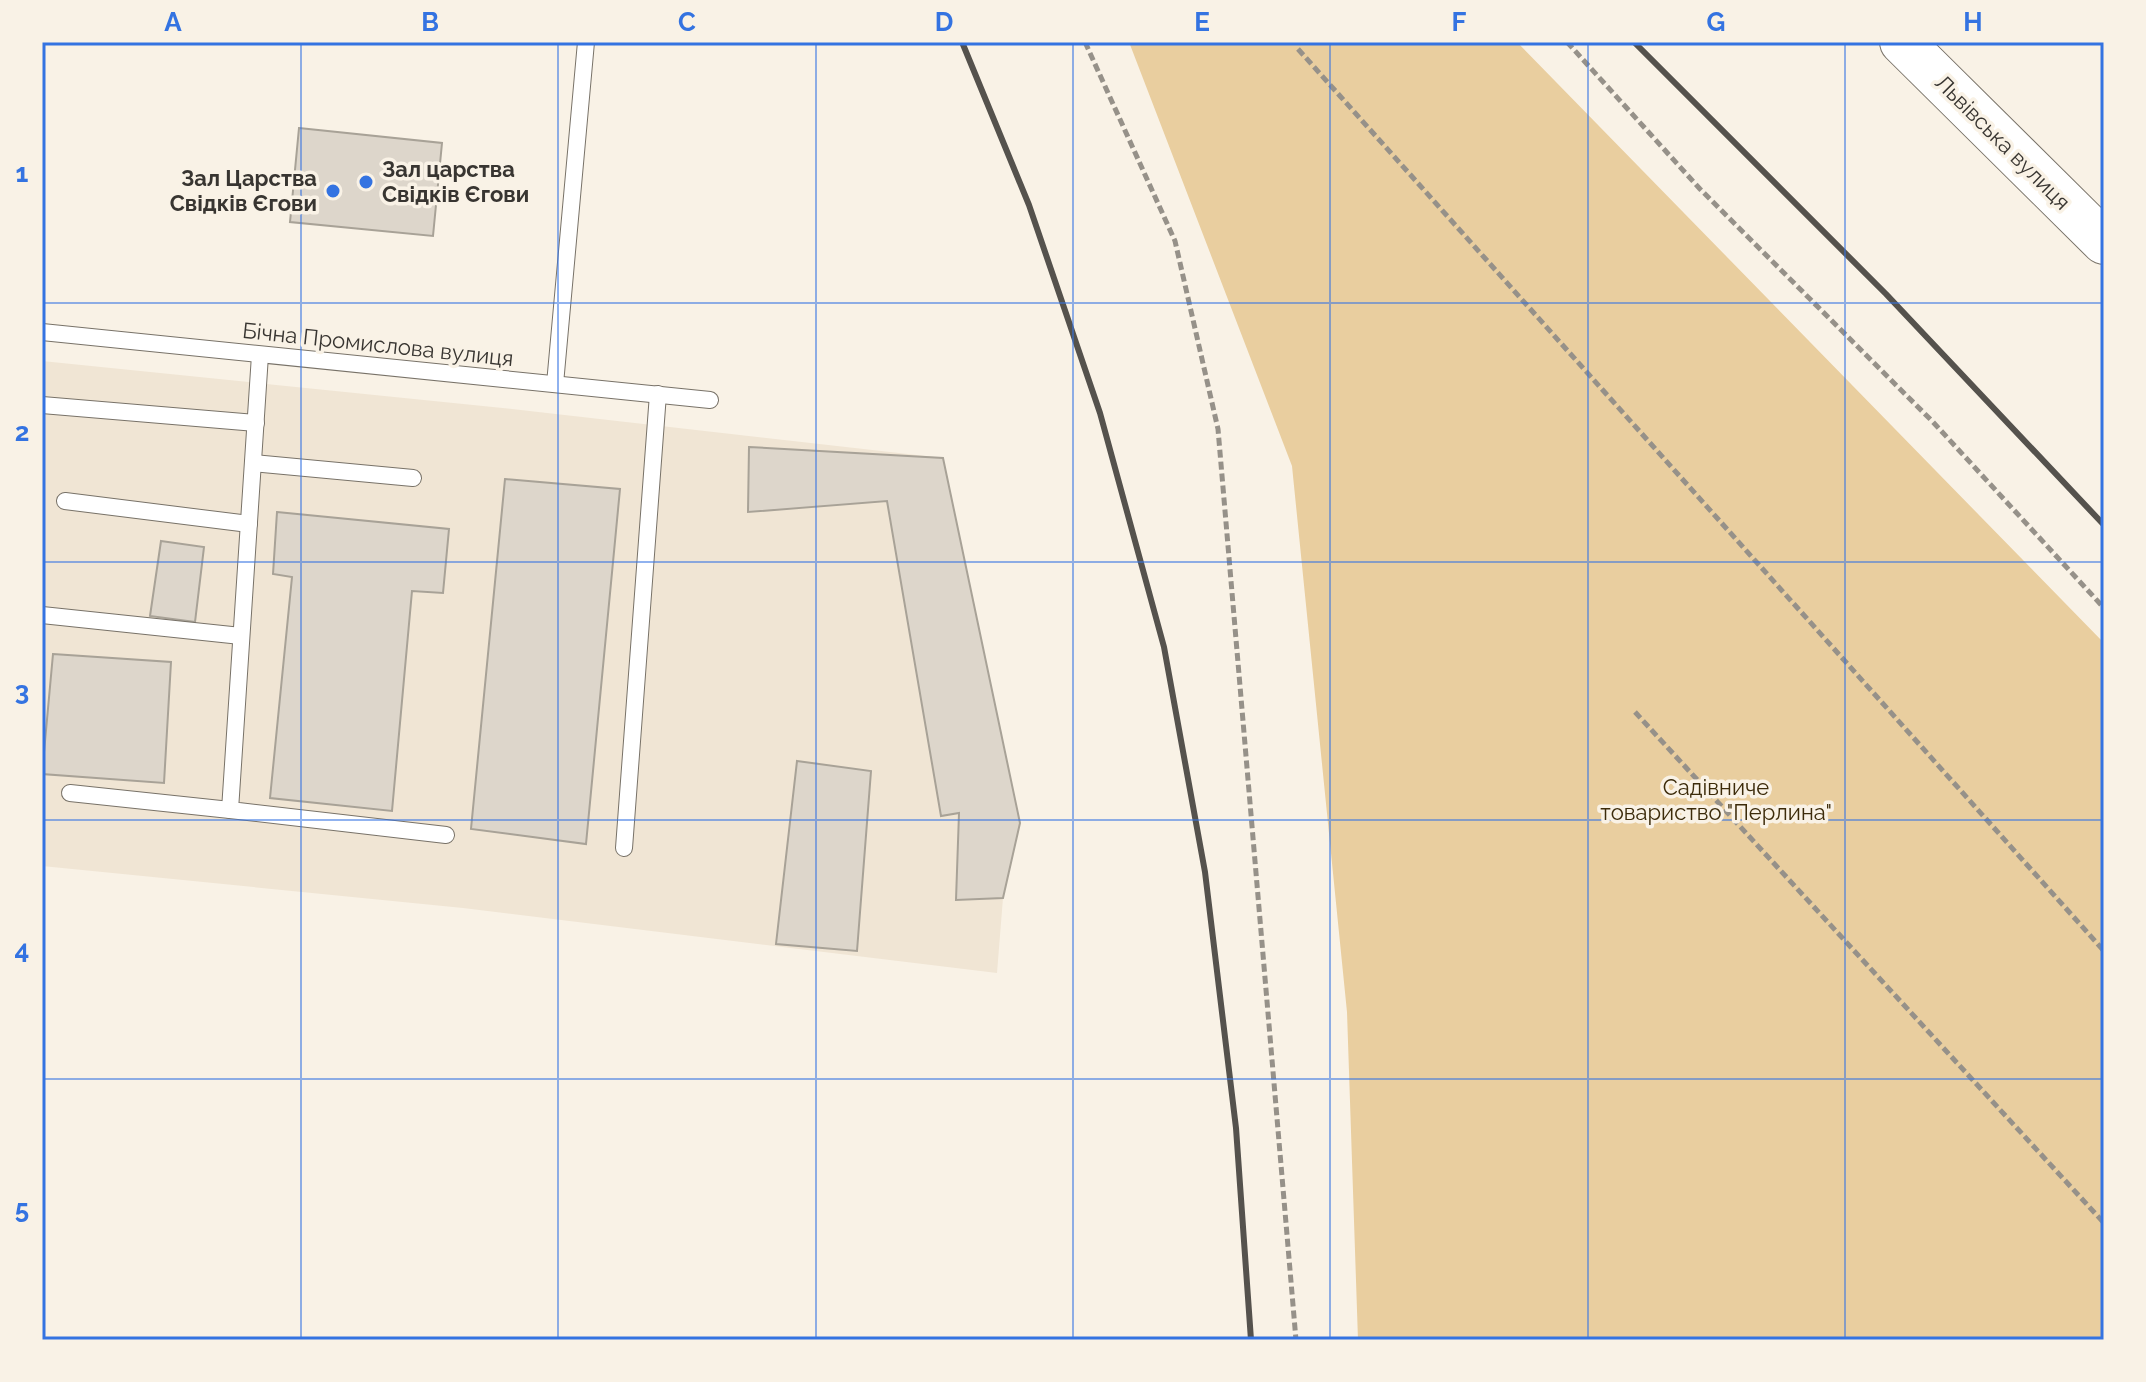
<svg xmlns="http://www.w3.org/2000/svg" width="2146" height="1382" viewBox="0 0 2146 1382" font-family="Raleway,sans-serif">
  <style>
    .built { fill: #f0e5d4 }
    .green { fill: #e9ce9f }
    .building { fill: #ddd6cb; stroke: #a8a297; stroke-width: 2 }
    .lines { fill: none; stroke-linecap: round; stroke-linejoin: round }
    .lane-casing { stroke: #787268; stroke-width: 18 }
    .primary-casing { stroke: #787268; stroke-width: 46 }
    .path { stroke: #969189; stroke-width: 5; stroke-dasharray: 8 4; stroke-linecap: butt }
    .lane { stroke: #fff; stroke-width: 16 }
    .primary { stroke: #fff; stroke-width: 44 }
    .rail { stroke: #55524d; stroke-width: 6 }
    .grid { fill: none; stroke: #3473e1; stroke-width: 2; stroke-opacity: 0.55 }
    .poi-dot { fill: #3473e1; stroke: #f9f2e6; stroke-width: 3 }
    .labels { text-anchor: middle; stroke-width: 7; stroke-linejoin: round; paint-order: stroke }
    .street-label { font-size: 22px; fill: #383531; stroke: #f9f2e6 }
    .poi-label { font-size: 22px; font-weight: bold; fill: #383531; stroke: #f9f2e6; text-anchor: start }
    .park-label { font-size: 22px; fill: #3c2b0a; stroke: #f9f2e6 }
    .neatline { fill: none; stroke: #3473e1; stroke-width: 3 }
    .grid-label { font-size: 26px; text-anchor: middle; font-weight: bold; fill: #3473e1 }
  </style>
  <rect width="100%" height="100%" fill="#f9f2e6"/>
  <polygon class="built" points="42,361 512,409 943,458 1020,823 1003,898 997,973 463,908 42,866"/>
  <polygon class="green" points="1129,42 1517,42 2104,643 2104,1340 1358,1340 1347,1012 1292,466"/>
  <g class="building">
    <polygon points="299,128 442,143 433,236 290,222"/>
    <polygon points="749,447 943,458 1020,823 1003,898 956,900 959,813 941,816 887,501 748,512"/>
    <polygon points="505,479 620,489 586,844 471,829"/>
    <polygon points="277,512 449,529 443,593 412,591 392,811 270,798 292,577 273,574"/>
    <polygon points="161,541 204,547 195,622 150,616"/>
    <polygon points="53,654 171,662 164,783 42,774"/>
    <polygon points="797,761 871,771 857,951 776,944"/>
  </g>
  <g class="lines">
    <g class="lane-casing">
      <g id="lane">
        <polyline points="42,332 710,400"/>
        <polyline points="260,355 230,810 446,835"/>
        <polyline points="555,384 586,42"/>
        <polyline points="42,405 256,423"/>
        <polyline points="253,463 413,478"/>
        <polyline points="65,501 249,524"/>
        <polyline points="42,615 241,636"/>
        <polyline points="70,793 230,810"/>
        <polyline points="624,848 658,394"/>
      </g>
    </g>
    <g class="primary-casing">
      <polyline id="primary" points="1902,42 2104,242"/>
    </g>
    <g class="path">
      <polyline points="1085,42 1175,241 1218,429 1296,1340"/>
      <polyline points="1567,42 1700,189 1933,422 2104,608"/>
      <polyline points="1298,49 2104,951"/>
      <polyline points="1635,712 2104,1223"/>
    </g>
    <use href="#lane" class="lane"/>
    <use href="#primary" class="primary"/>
    <g class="rail">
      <polyline points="962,42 1029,205 1100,413 1164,647 1205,872 1236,1128 1251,1340"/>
      <polyline points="1634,42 1886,294 2104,525"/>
    </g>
  </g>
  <path class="grid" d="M301,42V1340M558,42V1340M816,42V1340M1073,42V1340M1330,42V1340M1588,42V1340M1845,42V1340M42,303H2104M42,562H2104M42,820H2104M42,1079H2104"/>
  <g class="poi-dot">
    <circle cx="366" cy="182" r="8"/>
    <circle cx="333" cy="191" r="8"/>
  </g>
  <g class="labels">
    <g class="street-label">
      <text transform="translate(2003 142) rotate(45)" y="8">Львівська вулиця</text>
      <text transform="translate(378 344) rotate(6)" y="8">Бічна Промислова вулиця</text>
    </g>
    <g class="poi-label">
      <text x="382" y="177">Зал царства<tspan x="382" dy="25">Свідків Єгови</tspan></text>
      <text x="317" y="186" text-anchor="end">Зал Царства<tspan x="317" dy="25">Свідків Єгови</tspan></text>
    </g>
    <g class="park-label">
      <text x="1716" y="795">Садівниче<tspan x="1716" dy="25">товариство "Перлина"</tspan></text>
    </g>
  </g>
  <rect width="2146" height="1382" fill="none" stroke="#f9f2e6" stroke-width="88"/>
  <rect x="44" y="44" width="2058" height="1294" class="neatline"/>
  <g class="grid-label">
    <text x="173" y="31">A</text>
    <text x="430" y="31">B</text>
    <text x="687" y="31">C</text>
    <text x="944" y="31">D</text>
    <text x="1202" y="31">E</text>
    <text x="1459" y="31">F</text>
    <text x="1716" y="31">G</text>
    <text x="1973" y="31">H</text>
    <text x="22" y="182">1</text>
    <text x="22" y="441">2</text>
    <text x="22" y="700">3</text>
    <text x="22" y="959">4</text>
    <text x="22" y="1218">5</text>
  </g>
</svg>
